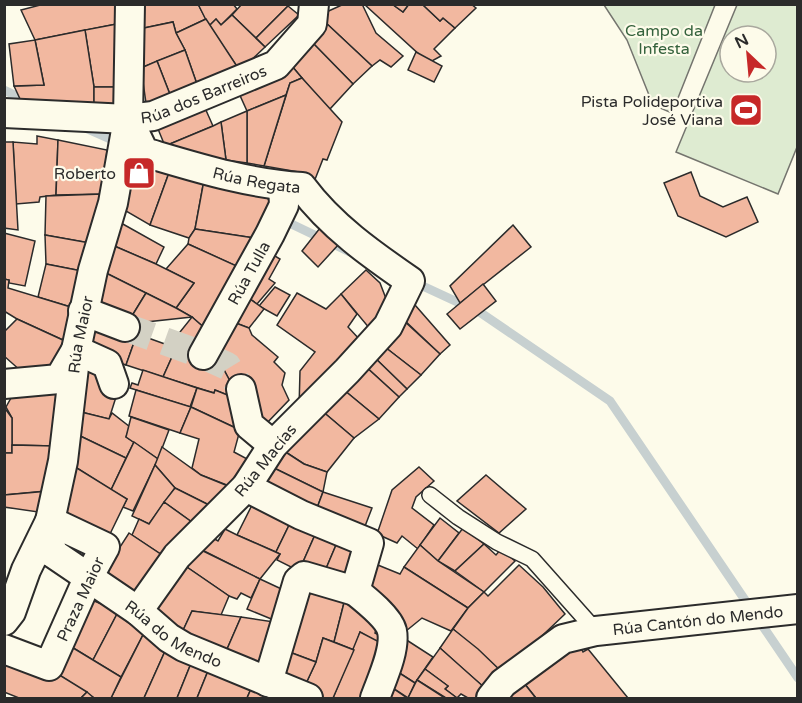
<svg xmlns="http://www.w3.org/2000/svg" width="802" height="703" viewBox="0 0 802 703" font-family="'Varela Round',sans-serif">
  <style>
    .green { fill: #deebd1; stroke: #74746e; stroke-width: 1.5; fill-rule: evenodd }
    .lines { fill: none; stroke-linecap: round; stroke-linejoin: round }
    .stream { stroke: #c7d0d0; stroke-width: 9 }
    .building { fill: #f2b8a0; stroke: #2b2b2b; stroke-width: 1.5 }
    .street-tunnel { stroke: #d3d1c4; stroke-width: 28; stroke-dasharray: 28 14; stroke-linecap: butt }
    .lane-casing { stroke: #2b2b2b; stroke-width: 18 }
    .street-casing { stroke: #2b2b2b; stroke-width: 32 }
    .lane { stroke: #fdfbea; stroke-width: 15 }
    .street { stroke: #fdfbea; stroke-width: 28 }
    .labels { text-anchor: middle; stroke-width: 4.5; stroke-linejoin: round; paint-order: stroke }
    .park-label { font-size: 16px; fill: #34623c; stroke: #fdfbea }
    .street-label { font-size: 16px; fill: #2b2b2b; stroke: #fdfbea }
    .poi-label { font-size: 16px; fill: #2b2b2b; stroke: #fdfbea; text-anchor: end }
  </style>
  <rect width="100%" height="100%" fill="#fdfbea"/>
  <g class="green">
    <polygon points="604,5 715,5 672,113 653,105 627,40"/>
    <path d="M737,5H797V147L778,194L676,152ZM730,36H766V72H730Z"/>
  </g>
  <g class="lines">
    <g class="stream">
      <polyline points="4,90 29,102"/>
      <polyline points="83,127 119,143"/>
      <polyline points="281,219 350,252"/>
      <polyline points="414,282 481,313 610,401 798,678"/>
    </g>
  </g>
  <g class="building">
    <polygon points="44,4 120,4 122,23 35,40 21,10"/>
    <polygon points="141,4 198,4 206,19 176,33 173,22 139,29"/>
    <polygon points="198,4 233,4 237,9 221,25 216,19 209,26"/>
    <polygon points="242,4 287,4 288,6 256,38 232,15"/>
    <polygon points="344,4 362,4 376,33 403,56 391,67 380,60 372,66 325,22 322,14"/>
    <polygon points="364,4 392,4 403,12 409,4 422,4 440,21 443,18 455,28 434,49 441,56 432,61 421,56"/>
    <polygon points="392,4 409,4 403,12"/>
    <polygon points="422,4 471,4 476,8 455,28 443,18 440,21"/>
    <polygon points="288,6 299,15 265,47 256,38"/>
    <polygon points="232,15 265,47 240,71 209,26 216,19 221,25"/>
    <polygon points="206,19 240,71 198,87 185,50 176,33"/>
    <polygon points="173,22 176,33 185,50 141,68 139,29"/>
    <polygon points="325,22 372,66 353,84 308,38"/>
    <polygon points="122,23 119,87 94,87 85,30"/>
    <polygon points="85,30 94,87 94,104 21,101 14,86 44,85 35,40"/>
    <polygon points="308,38 353,84 329,110 291,65"/>
    <polygon points="35,40 44,85 14,86 9,44"/>
    <polygon points="185,50 198,87 171,97 157,61"/>
    <polygon points="416,52 442,66 434,82 408,70"/>
    <polygon points="157,61 171,97 139,106 146,103 141,68"/>
    <polygon points="291,65 302,78 290,83 286,95 247,111 238,91"/>
    <polygon points="302,78 342,122 327,160 323,159 314,182 304,173 264,166 290,83"/>
    <polygon points="94,87 119,87 117,105 94,104"/>
    <polygon points="286,95 264,166 247,163 247,111"/>
    <polygon points="205,108 213,126 165,146 158,129"/>
    <polygon points="247,111 247,163 226,160 221,122"/>
    <polygon points="221,122 226,160 165,146 213,126"/>
    <polygon points="37,136 58,140 56,195 40,197 39,202 16,204 13,142 37,144"/>
    <polygon points="58,140 107,150 103,194 56,195"/>
    <polygon points="4,142 13,142 18,230 4,228"/>
    <polygon points="137,162 170,170 150,225 119,207"/>
    <polygon points="170,170 204,180 195,229 189,238 150,225"/>
    <polygon points="691,172 700,196 723,207 747,197 758,222 726,237 678,216 664,183"/>
    <polygon points="204,180 267,196 270,203 261,239 195,229"/>
    <polygon points="103,194 90,243 45,235 46,196"/>
    <polygon points="121,223 164,247 156,264 112,245"/>
    <polygon points="513,225 531,247 460,303 450,286"/>
    <polygon points="320,228 339,244 318,267 302,251"/>
    <polygon points="195,229 261,239 245,270 188,244 189,238"/>
    <polygon points="4,233 35,241 25,286 9,283 9,280 4,279"/>
    <polygon points="45,235 90,243 87,272 46,264"/>
    <polygon points="188,244 241,268 208,331 192,317 176,308 194,283 166,269"/>
    <polygon points="112,245 156,264 194,283 176,308 102,271"/>
    <polygon points="270,253 280,259 269,279 275,283 257,304 243,294"/>
    <polygon points="46,264 87,272 74,308 38,297"/>
    <polygon points="366,270 380,283 390,309 370,329 341,294"/>
    <polygon points="102,271 146,293 127,324 92,306"/>
    <polygon points="4,279 9,280 8,288 74,308 65,341 17,319 4,311"/>
    <polygon points="483,284 496,301 460,329 447,314"/>
    <polygon points="275,287 290,295 277,316 259,306"/>
    <polygon points="146,293 176,308 192,317 127,324"/>
    <polygon points="297,293 326,309 341,294 357,314 348,327 361,341 299,409 300,371 315,352 277,325"/>
    <polygon points="243,294 264,309 249,328 228,320"/>
    <polygon points="415,305 450,345 440,354 402,318 410,308"/>
    <polygon points="192,317 208,331 193,357 168,347"/>
    <polygon points="17,319 65,341 53,372 30,379 4,356 4,332"/>
    <polygon points="228,320 249,328 252,335 278,357 274,362 285,373 282,385 289,400 264,426 231,383 223,368 210,361"/>
    <polygon points="403,320 440,354 421,375 381,344"/>
    <polygon points="90,321 137,334 126,365 89,353"/>
    <polygon points="137,334 176,348 163,377 126,365"/>
    <polygon points="381,344 421,375 407,389 372,355"/>
    <polygon points="176,348 223,368 240,400 215,390 214,393 163,377"/>
    <polygon points="372,355 407,389 399,397 363,364"/>
    <polygon points="365,366 399,397 379,419 344,390"/>
    <polygon points="83,369 108,380 116,397 109,419 77,411"/>
    <polygon points="143,370 197,388 190,407 130,388 132,383 138,385"/>
    <polygon points="197,388 214,393 215,390 240,400 240,430 191,407"/>
    <polygon points="16,389 64,390 54,446 12,445 12,418 6,407"/>
    <polygon points="136,390 191,407 180,433 129,416"/>
    <polygon points="344,390 379,419 354,438 321,410"/>
    <polygon points="4,407 12,418 12,453 4,453"/>
    <polygon points="191,407 240,430 234,452 251,461 237,489 201,475 192,468 199,439 180,433"/>
    <polygon points="321,410 354,438 327,472 304,464 284,451"/>
    <polygon points="77,411 109,419 112,413 130,427 126,437 134,442 126,458 74,433"/>
    <polygon points="131,417 169,430 158,459 126,437"/>
    <polygon points="74,433 126,458 111,490 72,465"/>
    <polygon points="134,442 158,459 133,511 123,507 127,499 111,490"/>
    <polygon points="12,445 54,446 46,491 4,495 4,453 12,453"/>
    <polygon points="162,447 201,475 233,488 213,507 175,488 155,465"/>
    <polygon points="284,451 304,464 327,472 323,492 274,468"/>
    <polygon points="72,465 127,499 109,536 64,529"/>
    <polygon points="155,465 175,488 149,524 132,516"/>
    <polygon points="419,467 434,481 416,497 412,508 434,525 418,549 402,536 397,543 377,534 392,490"/>
    <polygon points="274,468 323,492 314,516 260,491"/>
    <polygon points="486,475 526,509 499,533 457,501"/>
    <polygon points="175,488 213,507 196,525 164,502"/>
    <polygon points="49,491 45,513 4,507 4,495"/>
    <polygon points="323,492 372,508 362,534 314,516"/>
    <polygon points="256,497 294,515 276,552 237,535"/>
    <polygon points="164,502 196,525 165,557 132,535 139,519 149,524"/>
    <polygon points="294,515 318,528 299,571 277,560 280,554 276,552"/>
    <polygon points="440,518 459,533 438,561 420,545"/>
    <polygon points="318,528 339,538 322,578 299,571"/>
    <polygon points="463,528 484,544 455,571 438,561"/>
    <polygon points="225,529 237,535 280,554 260,579 202,550 213,538 218,541"/>
    <polygon points="129,533 165,557 138,597 102,575"/>
    <polygon points="339,538 364,549 351,589 322,578"/>
    <polygon points="484,544 496,555 501,549 515,561 484,592 455,571"/>
    <polygon points="420,545 438,561 484,592 468,608 404,567"/>
    <polygon points="199,549 260,579 251,598 241,593 237,599 229,596 184,565"/>
    <polygon points="178,561 229,596 221,615 192,611 179,639 157,611 165,584"/>
    <polygon points="368,561 400,574 404,567 468,608 451,631 422,618 406,631 363,579"/>
    <polygon points="519,565 543,587 565,614 523,654 505,675 453,629 468,608 484,592 488,596"/>
    <polygon points="260,579 290,593 281,623 247,609"/>
    <polygon points="305,585 347,591 334,642 323,638 316,662 284,650"/>
    <polygon points="347,591 379,618 375,633 381,636 377,642 360,632 354,650 334,642"/>
    <polygon points="87,598 104,605 117,614 93,660 65,643"/>
    <polygon points="192,611 241,617 224,656 179,639"/>
    <polygon points="117,614 145,631 121,677 93,660"/>
    <polygon points="241,617 281,623 264,674 224,656"/>
    <polygon points="453,629 478,649 505,675 486,689 462,668 440,648"/>
    <polygon points="145,631 166,649 144,698 111,698"/>
    <polygon points="360,632 387,646 369,698 333,698"/>
    <polygon points="323,638 354,650 333,698 316,698 302,692 316,662"/>
    <polygon points="405,639 433,657 415,683 390,667"/>
    <polygon points="65,643 121,677 111,698 94,698 53,671"/>
    <polygon points="580,646 583,652 588,649 628,698 536,698 520,678"/>
    <polygon points="440,648 486,689 479,698 468,698 461,694 457,698 445,689 448,686 425,669"/>
    <polygon points="166,649 192,661 177,698 144,698"/>
    <polygon points="284,650 316,662 302,692 274,680"/>
    <polygon points="8,659 53,671 87,692 81,698 19,698 4,692 4,667"/>
    <polygon points="192,661 210,666 197,698 177,698"/>
    <polygon points="210,666 254,682 247,698 197,698"/>
    <polygon points="390,667 415,683 408,698 385,683"/>
    <polygon points="425,669 448,686 445,689 457,698 446,698 417,680"/>
    <polygon points="520,678 535,697 533,698 498,698"/>
    <polygon points="417,680 445,698 408,698"/>
    <polygon points="254,682 272,688 268,698 247,698"/>
    <polygon points="385,683 407,698 379,698"/>
    <polygon points="87,692 94,698 81,698"/>
  </g>
  <g class="lines">
    <polyline class="street-tunnel" points="125,327 203,355 227,366 241,389"/>
    <g class="lane-casing">
      <polyline id="lane" points="430,495 458,517 497,542 532,559 596,631"/>
    </g>
    <g class="street-casing">
      <g id="street">
        <path id="s1" d="M4,113L128,119L153,116L276,65L312,24L314,4"/>
        <path id="s2" d="M128,119L144,152C195,167 248,184 302,187C331,226 371,254 410,281L388,326L347,371L273,445L246,487L177,556L138,611"/>
        <polyline points="83,311 125,327"/>
        <path id="s3" d="M203,355L270,234L284,205L283,186"/>
        <polyline points="4,384 59,379 76,350 107,364 114,384"/>
        <polyline points="241,389 249,425 273,445"/>
        <path d="M246,487L301,515L369,543L355,591C365,599 389,618 392,631C396,650 381,681 375,698"/>
        <path id="s4" d="M51,552L50,521L63,461L76,350L93,270L113,203L128,119L130,4"/>
        <path id="s5" d="M51,552L138,611L169,638L184,647L308,698"/>
        <polyline points="4,621 11,612 26,570 50,521 105,547 89,576 49,666 4,649"/>
        <polyline points="268,682 298,581 304,576 355,591"/>
        <path id="s6" d="M491,698L503,683L563,639L596,631L798,609"/>
      </g>
    </g>
    <use href="#lane" class="lane"/>
    <use href="#street" class="street"/>
  </g>
  <defs>
    <g id="stadium-square" transform="scale(1.725)"><rect x="-9" y="-9" width="18" height="18" rx="4" fill="#c62828" stroke="#fdfbea"/><path d="M0-5a6.5 5 0 1 0 0 10a6.5 5 0 1 0 0-10ZM-3.5-1.8h7v3.6h-7Z" fill="#fff"/></g>
    <g id="shop-square" transform="scale(1.725)"><rect x="-9" y="-9" width="18" height="18" rx="4" fill="#c62828" stroke="#fdfbea"/><path d="M-5-2.5h2.3a2.7 3.5 0 0 1 5.4 0H5L5.5 6h-11ZM-1.5-2.5h3a1.5 2.3 0 0 0-3 0Z" fill="#fff"/></g>
  </defs>
  <g fill-rule="evenodd">
    <use href="#stadium-square" x="746" y="110"/>
    <use href="#shop-square" x="139" y="173"/>
  </g>
  <g class="labels">
    <g class="park-label">
      <text x="664" y="36">Campo da<tspan x="664" dy="18">Infesta</tspan></text>
    </g>
    <g class="street-label">
      <text dy="6" stroke="none"><textPath href="#s1" startOffset="204">Rúa dos Barreiros</textPath></text>
      <text dy="6" stroke="none"><textPath href="#s2" startOffset="153">Rúa Regata</textPath></text>
      <text dy="6" stroke="none"><textPath href="#s3" startOffset="94">Rúa Tulla</textPath></text>
      <text dy="6" stroke="none"><textPath href="#s4" startOffset="220">Rúa Maior</textPath></text>
      <text transform="translate(265 460) rotate(-51)" y="6">Rúa Macías</text>
      <text transform="translate(80 599) rotate(-65)" y="6">Praza Maior</text>
      <text dy="6" stroke="none"><textPath href="#s6" startOffset="230">Rúa Cantón do Mendo</textPath></text>
      <text dy="6" stroke="none"><textPath href="#s5" startOffset="148">Rúa do Mendo</textPath></text>
    </g>
    <g class="poi-label">
      <text x="723" y="107">Pista Polideportiva<tspan x="723" dy="18">José Viana</tspan></text>
      <text x="116" y="179">Roberto</text>
    </g>
  </g>
  <rect width="802" height="703" fill="none" stroke="#2b2b2b" stroke-width="12"/>
  <g transform="translate(748 54) rotate(334)"><circle r="28" fill="#fdfbea" stroke="#a9a89e" stroke-width="1.5"/>
  <path d="M0-4.5L10 22L0 15L-10 22Z" fill="#c62828"/>
  <text y="-9" font-size="16" font-weight="bold" text-anchor="middle" fill="#2b2b2b">N</text>
  </g>
</svg>
